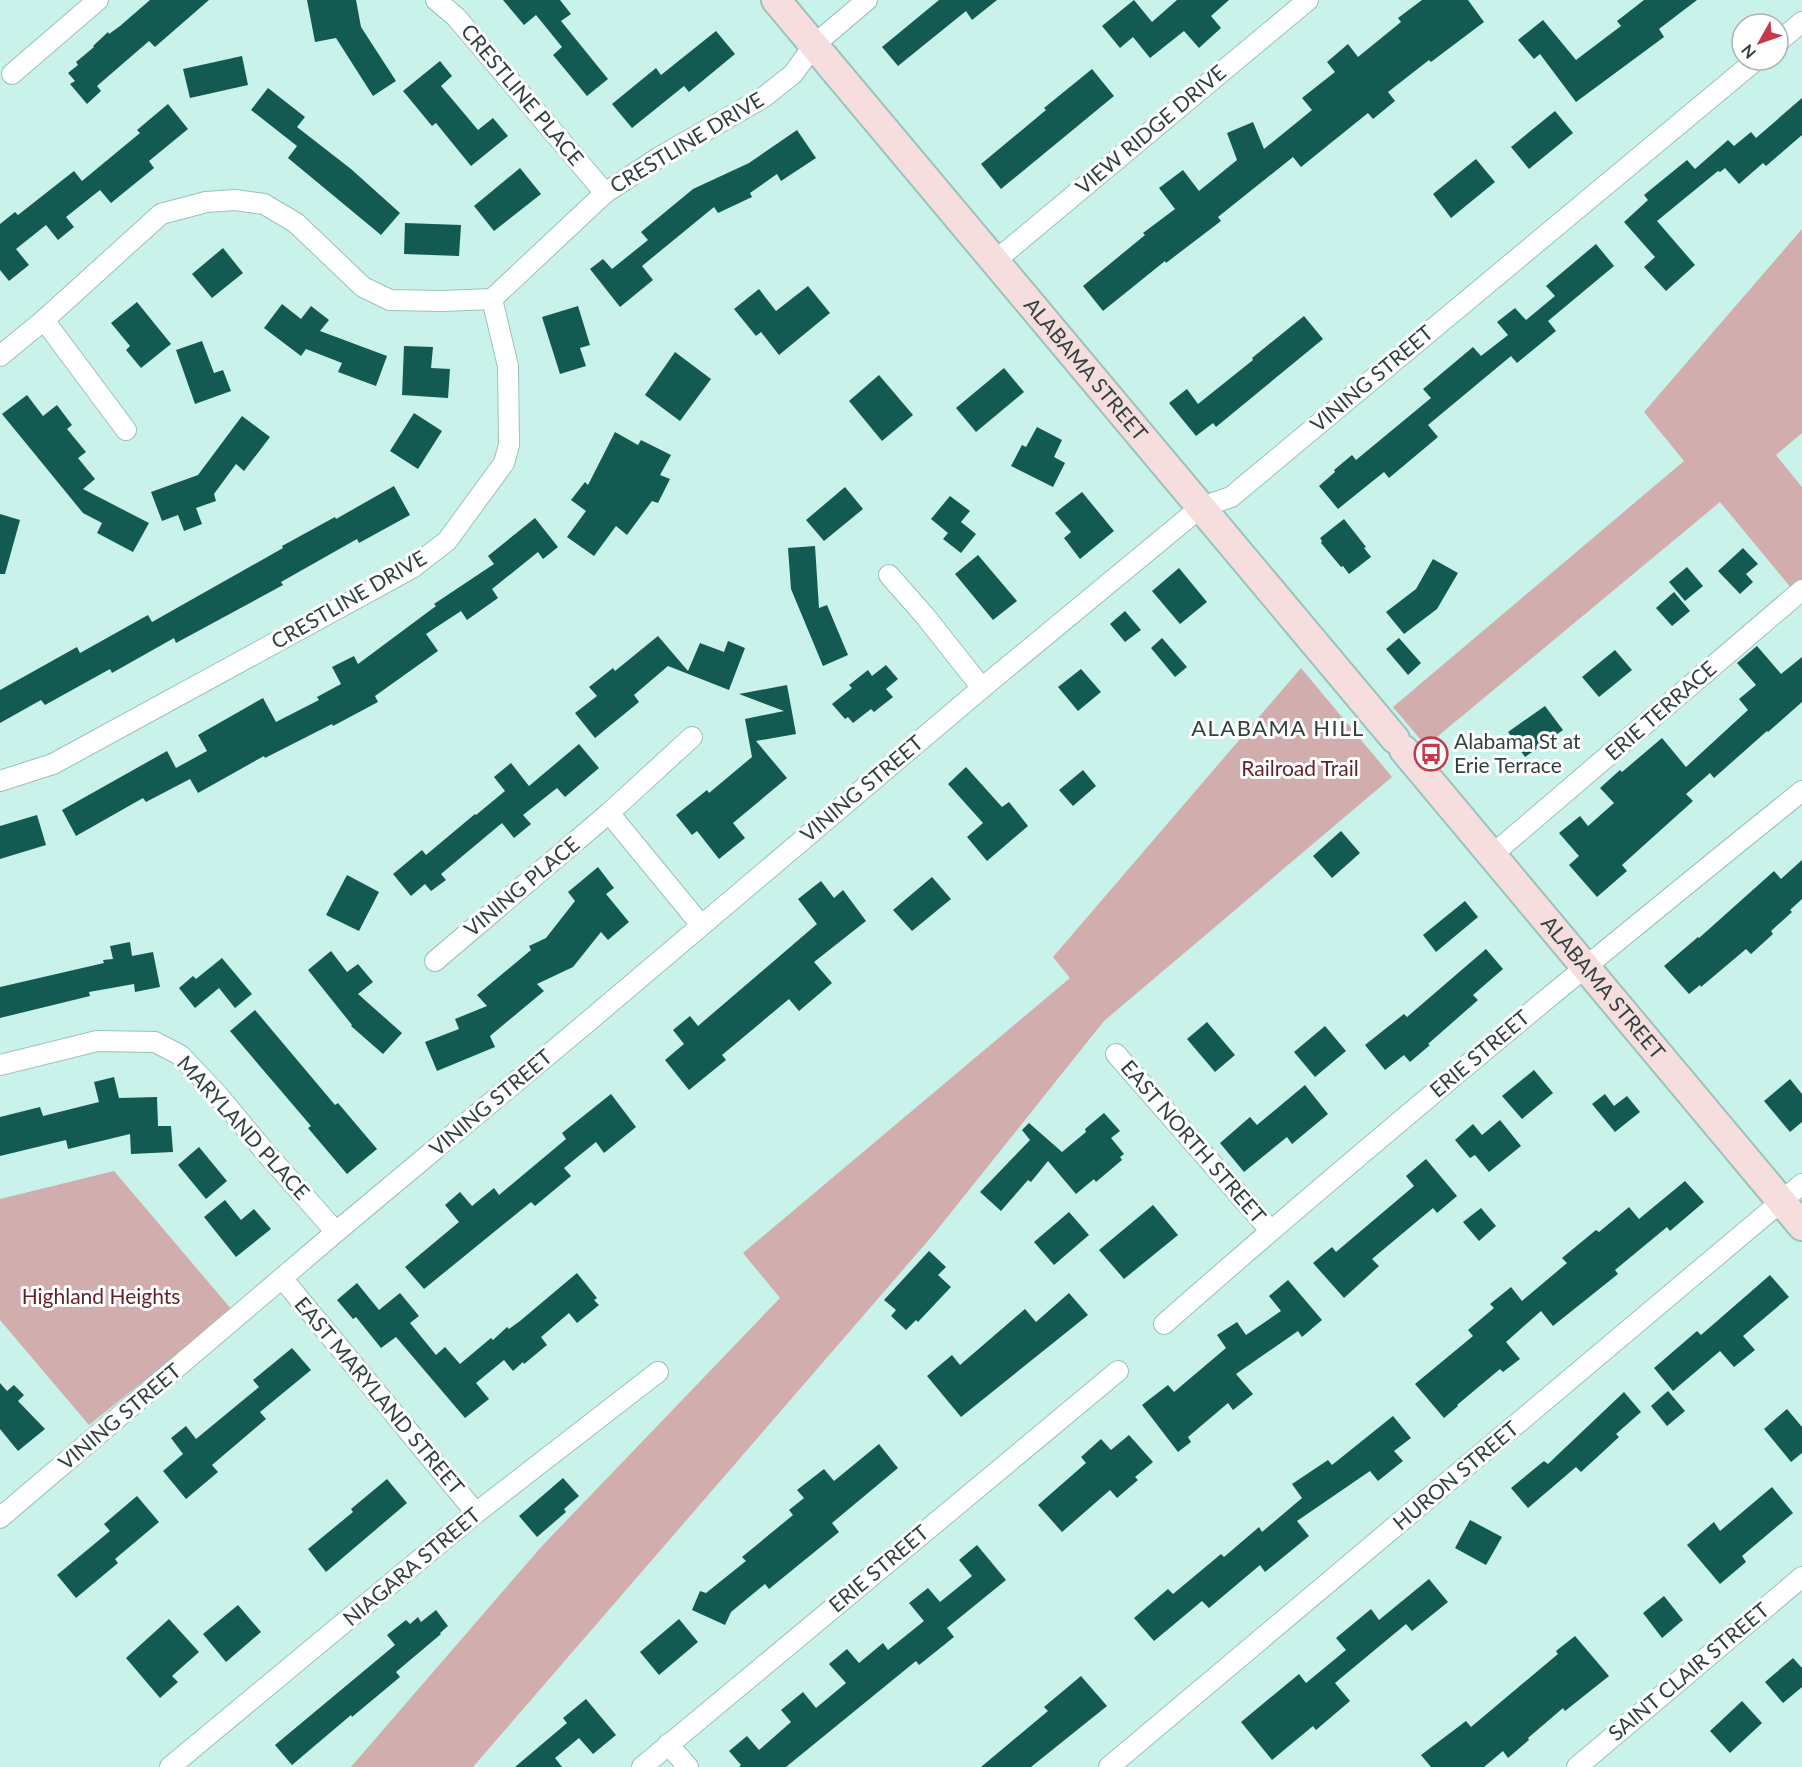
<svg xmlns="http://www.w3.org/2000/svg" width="1802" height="1767" viewBox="0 0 1802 1767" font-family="Lato,sans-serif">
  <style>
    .green { fill: #d1adae }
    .building { fill: #135b52 }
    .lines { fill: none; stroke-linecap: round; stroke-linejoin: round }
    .street-casing { stroke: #9bc2bb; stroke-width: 22 }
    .secondary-casing { stroke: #9bc2bb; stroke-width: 32 }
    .street { stroke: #fff; stroke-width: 20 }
    .secondary { stroke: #f6dedf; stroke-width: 28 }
    .labels { text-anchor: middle; stroke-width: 6; stroke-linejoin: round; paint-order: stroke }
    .street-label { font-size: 21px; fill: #30413e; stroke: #fff }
    .poi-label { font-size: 21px; fill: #30413e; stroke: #fff; text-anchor: start }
    .park-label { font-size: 21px; fill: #631e26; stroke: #fff }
    .neighbourhood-label { font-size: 22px; letter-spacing: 1.5px; fill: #30413e; stroke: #fff }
  </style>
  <rect width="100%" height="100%" fill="#c9f2ea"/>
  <g class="green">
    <polygon points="1802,229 1802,433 1776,455 1802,487 1802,601 1720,502 1426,746 1393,707 1684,461 1644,412"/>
    <polygon points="1301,668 1392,777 1104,1021 933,1235 473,1767 351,1767 542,1546 780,1298 743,1253 1070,978 1053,957"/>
    <polygon points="114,1171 232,1310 89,1425 0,1320 0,1199"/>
  </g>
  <g class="building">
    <polygon points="150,0 209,0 155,47 149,41 97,86 101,91 87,104 70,84 75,81 68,73 78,65 76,62 94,47 93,46 108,32 109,34 120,26"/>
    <polygon points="307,0 356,0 361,27 396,81 373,96 336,38 315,42"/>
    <polygon points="503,0 560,0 571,14 561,21 608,79 587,96 553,55 562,47 536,15 524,25"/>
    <polygon points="939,0 997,0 972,20 966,11 898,66 882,47"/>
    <polygon points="1134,0 1152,22 1177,0 1229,0 1211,16 1221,28 1199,48 1184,31 1150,58 1133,37 1120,48 1102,26"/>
    <polygon points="1422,0 1468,0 1484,22 1431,62 1429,60 1388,92 1395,101 1373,119 1368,113 1301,167 1293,157 1218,217 1221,221 1166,263 1165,261 1103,311 1083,286 1145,235 1143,233 1175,209 1159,188 1183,170 1199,191 1237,160 1227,133 1253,122 1264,149 1312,110 1302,98 1335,72 1327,62 1348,44 1358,57 1401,22 1398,18"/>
    <polygon points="1644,0 1697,0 1659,29 1664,37 1576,102 1540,54 1534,59 1518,40 1543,20 1576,60 1621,26 1617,21"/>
    <polygon points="716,31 735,54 689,92 684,86 632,128 612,104 656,68 661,75"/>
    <polygon points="242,56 248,85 190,98 183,69"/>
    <polygon points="440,61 452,76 441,86 478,130 493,118 508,136 471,166 436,123 432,126 403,91"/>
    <polygon points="1092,69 1114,96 1001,189 981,164 1046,110 1044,108"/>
    <polygon points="268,88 305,117 297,127 351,169 400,213 381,235 288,158 297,146 251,110"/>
    <polygon points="1802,98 1802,135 1766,166 1763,163 1739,184 1725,168 1720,172 1718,171 1657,221 1695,265 1666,291 1644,267 1655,257 1624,222 1648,200 1644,195 1687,160 1695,169 1728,140 1734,146 1751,132 1756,138"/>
    <polygon points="168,104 188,129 149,161 154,168 111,203 100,190 66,217 74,227 58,240 46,225 16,249 29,265 9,281 0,270 0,224 15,212 18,215 74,171 82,181 140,133 137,130"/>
    <polygon points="1555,111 1573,133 1529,169 1511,147"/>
    <polygon points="797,130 816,158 781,181 777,174 750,193 752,197 718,213 714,207 642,266 653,280 620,307 590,269 603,259 612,269 648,240 641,232 693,189 749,163"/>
    <polygon points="1476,159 1495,182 1451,218 1433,194"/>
    <polygon points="520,168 541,194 494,231 474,206"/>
    <polygon points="405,223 461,225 459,256 404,254"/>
    <polygon points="1596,244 1614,266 1548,321 1556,331 1517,363 1511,356 1428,425 1438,437 1389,478 1384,472 1338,509 1319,486 1335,472 1334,470 1352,455 1356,460 1431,398 1423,389 1473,347 1481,356 1508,335 1497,322 1515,308 1526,320 1555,296 1546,286"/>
    <polygon points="223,248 243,273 212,298 192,274"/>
    <polygon points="808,286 830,313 779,355 761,332 756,336 734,309 759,289 776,311"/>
    <polygon points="137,302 171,344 141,368 126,350 130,346 111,323"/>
    <polygon points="282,304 301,319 311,306 329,320 320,331 387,356 376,386 338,372 342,363 306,349 301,356 264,328"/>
    <polygon points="578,306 590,345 580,348 586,366 560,374 542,317"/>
    <polygon points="1304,316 1323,339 1216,427 1213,423 1196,436 1169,403 1187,389 1198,404 1253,360 1252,358"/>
    <polygon points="202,341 214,373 223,370 231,391 195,404 176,350"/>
    <polygon points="404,346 433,347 431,368 450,369 448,398 402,395"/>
    <polygon points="675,352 711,379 680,421 645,395"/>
    <polygon points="1004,368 1024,392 976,432 956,408"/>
    <polygon points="879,375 913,415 882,441 849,401"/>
    <polygon points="27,395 43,416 57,405 72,425 67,429 86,452 78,458 95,479 83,489 149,523 133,552 97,533 102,523 83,513 2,414"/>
    <polygon points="414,413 442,431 418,469 390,451"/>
    <polygon points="242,416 270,437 244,471 236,464 214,494 216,501 196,508 202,524 184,531 178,515 162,521 151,492 198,475"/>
    <polygon points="1037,427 1062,440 1054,457 1065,463 1053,487 1011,466 1022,445 1026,447"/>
    <polygon points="615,432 638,445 641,440 671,455 660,475 670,479 658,503 652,501 627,535 616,526 594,556 567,537 586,511 571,500 585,482 588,485"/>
    <polygon points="394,486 410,515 359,543 357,539 281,582 283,585 176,643 174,638 112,673 110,669 45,705 41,700 0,723 0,690 77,647 80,653 148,615 152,622 283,548 282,546 335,517 336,519"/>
    <polygon points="845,487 863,509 824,541 806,520"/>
    <polygon points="1082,492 1114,531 1080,559 1064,538 1071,532 1055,513"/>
    <polygon points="950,496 970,511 961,522 976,534 961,553 943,539 948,533 931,519"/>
    <polygon points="0,514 20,520 5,574 0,574"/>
    <polygon points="535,518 558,547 543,559 538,552 492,589 498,598 467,620 461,611 426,634 438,651 375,696 378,702 333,726 332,724 265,758 264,756 198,793 190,779 146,802 143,798 76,836 62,810 167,751 176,768 207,751 198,735 263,698 276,722 319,700 317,697 341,684 332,667 354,656 358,664 436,606 434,604 494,564 488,556"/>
    <polygon points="1344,519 1366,547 1364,548 1371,557 1349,574 1343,566 1341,567 1321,543 1322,541 1320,538"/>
    <polygon points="815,546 819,608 827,605 848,655 823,666 791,589 788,548"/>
    <polygon points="1743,548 1758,564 1746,574 1753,582 1740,594 1718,571"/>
    <polygon points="978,555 1017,601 993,620 955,574"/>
    <polygon points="1433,559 1458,573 1437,609 1404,634 1386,612 1416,589"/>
    <polygon points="1687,567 1703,586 1685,601 1669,582"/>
    <polygon points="1179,568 1207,602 1180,624 1152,591"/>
    <polygon points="1674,592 1690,611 1672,626 1656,608"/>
    <polygon points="1125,611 1141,630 1125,642 1110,624"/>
    <polygon points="658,636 688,671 700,643 724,652 728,641 745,648 729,690 668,666 634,695 639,702 595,738 575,713 597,696 589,687 613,668 615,671"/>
    <polygon points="1162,638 1187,667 1175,677 1151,648"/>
    <polygon points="1399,638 1421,663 1408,675 1386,649"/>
    <polygon points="1757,646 1781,674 1802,657 1802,702 1768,732 1767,731 1714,778 1710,773 1686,794 1693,801 1622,865 1627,871 1597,897 1569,865 1579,856 1559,833 1580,816 1588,826 1614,803 1600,788 1620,770 1622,772 1662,738 1686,767 1748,710 1739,699 1756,685 1737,663"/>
    <polygon points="1615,650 1632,670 1599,697 1582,677"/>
    <polygon points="886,665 898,679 886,689 893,697 874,712 871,709 853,723 848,717 845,719 832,704 852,688 849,685 868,670 872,676"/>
    <polygon points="1081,669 1101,692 1078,711 1058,687"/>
    <polygon points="787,685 796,734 756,741 787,778 733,823 745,838 719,859 697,831 692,835 676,815 707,790 709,793 752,757 745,719 784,711 739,694"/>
    <polygon points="1545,706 1563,730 1525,757 1508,732"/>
    <polygon points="579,744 599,768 565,797 557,788 523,815 531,824 514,838 502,823 441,874 446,880 431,891 425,884 411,896 393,874 422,850 426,855 475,814 476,815 505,791 494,777 511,763 529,786"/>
    <polygon points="966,767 1002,807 1009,802 1028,826 987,861 967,837 983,823 948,784"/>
    <polygon points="1083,770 1096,786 1073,806 1059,790"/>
    <polygon points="37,815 46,845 0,859 0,826"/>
    <polygon points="1341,831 1360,853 1332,878 1313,856"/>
    <polygon points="1802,860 1802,899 1790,910 1792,912 1771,931 1773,934 1751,954 1746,949 1701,987 1700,985 1689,994 1664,966 1698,937 1699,938 1774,871 1781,879"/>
    <polygon points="598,867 614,888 606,894 629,922 608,940 601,932 573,967 537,984 544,991 490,1036 495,1047 437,1071 425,1042 459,1029 455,1019 487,1006 477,995 531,950 529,946 546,938 575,901 568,892"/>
    <polygon points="347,875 379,892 359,931 326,915"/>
    <polygon points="932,877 951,899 912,931 893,910"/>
    <polygon points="821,881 834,898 843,890 866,921 814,962 832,983 799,1011 789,999 722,1055 726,1060 689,1090 665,1060 684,1044 673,1030 690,1016 698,1026 817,924 798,899"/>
    <polygon points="1465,901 1478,917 1436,952 1423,935"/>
    <polygon points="130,942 132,956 153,952 160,987 135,992 134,984 89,992 90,996 0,1018 0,987 104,963 103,960 113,959 110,946"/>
    <polygon points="1486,949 1503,969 1473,995 1478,1000 1428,1044 1430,1045 1410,1062 1404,1055 1385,1070 1365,1045 1404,1014 1407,1017"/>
    <polygon points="331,951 347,972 358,964 373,982 358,994 402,1033 383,1054 351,1026 352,1025 308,970"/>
    <polygon points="222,958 252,994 235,1008 219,988 195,1008 179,988 193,976 196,979"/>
    <polygon points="255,1010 335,1105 338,1103 377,1149 347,1174 308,1128 311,1126 230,1031"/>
    <polygon points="1207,1022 1235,1055 1215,1072 1187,1039"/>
    <polygon points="1325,1026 1346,1051 1315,1077 1294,1052"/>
    <polygon points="1534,1070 1553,1093 1522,1119 1502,1096"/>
    <polygon points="114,1077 119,1098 157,1097 158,1126 171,1126 173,1152 131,1154 130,1134 68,1149 66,1140 0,1156 0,1117 40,1107 43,1116 99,1102 94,1082"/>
    <polygon points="1790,1079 1802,1094 1802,1122 1790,1132 1764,1101"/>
    <polygon points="1305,1085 1328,1114 1292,1144 1287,1137 1244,1172 1220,1143 1250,1117 1257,1125"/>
    <polygon points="611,1094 636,1127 604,1153 596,1142 564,1168 571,1176 535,1206 531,1202 424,1289 405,1267 459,1222 445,1205 460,1192 472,1206 494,1188 499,1195 566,1139 562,1133"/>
    <polygon points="1605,1094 1614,1106 1627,1096 1640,1112 1615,1132 1592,1104"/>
    <polygon points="1104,1113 1120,1131 1111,1138 1124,1154 1120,1157 1122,1160 1096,1182 1094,1179 1076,1194 1048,1161 1031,1182 1028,1180 1001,1211 980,1192 1030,1140 1022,1130 1029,1123 1062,1152 1086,1132 1085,1129"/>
    <polygon points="1500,1120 1521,1146 1489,1172 1475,1155 1470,1158 1455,1140 1473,1124 1482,1135"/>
    <polygon points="199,1147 227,1181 206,1199 178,1165"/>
    <polygon points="1426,1159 1457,1196 1437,1213 1433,1208 1372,1259 1379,1266 1344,1298 1313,1263 1332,1247 1336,1252 1414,1186 1406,1176"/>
    <polygon points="1685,1181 1704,1202 1670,1231 1667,1227 1615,1270 1618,1274 1553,1326 1541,1311 1506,1342 1520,1359 1503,1372 1500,1369 1457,1405 1458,1406 1444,1418 1415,1384 1473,1336 1468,1330 1494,1308 1490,1304 1511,1287 1522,1301 1567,1263 1562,1258 1596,1230 1599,1232 1629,1207 1639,1219"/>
    <polygon points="225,1200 241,1220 254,1209 271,1229 236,1257 204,1217"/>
    <polygon points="1153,1205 1178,1235 1124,1279 1099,1250"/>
    <polygon points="1481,1208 1496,1226 1479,1241 1463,1222"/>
    <polygon points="1069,1212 1089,1235 1054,1265 1034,1242"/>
    <polygon points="929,1251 946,1267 938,1275 951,1287 918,1322 916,1320 906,1330 891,1316 896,1310 884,1300"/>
    <polygon points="577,1273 597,1298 594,1300 599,1305 577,1323 569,1313 541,1337 547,1345 524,1364 523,1362 513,1371 504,1360 476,1383 489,1399 465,1418 396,1337 381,1348 356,1317 353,1319 337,1300 357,1283 379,1310 400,1293 419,1316 410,1323 436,1355 445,1347 460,1364 491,1338 493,1340 507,1327 509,1329 520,1321"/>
    <polygon points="1770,1275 1789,1297 1743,1336 1755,1350 1734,1367 1720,1351 1673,1391 1654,1368 1697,1331 1701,1335"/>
    <polygon points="1288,1280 1322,1320 1302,1337 1298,1331 1236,1374 1253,1394 1233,1410 1228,1403 1188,1437 1191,1442 1178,1452 1142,1405 1168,1385 1174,1392 1226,1348 1217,1335 1237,1322 1246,1335 1281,1311 1269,1296"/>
    <polygon points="1069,1293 1088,1315 961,1417 927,1376 952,1355 960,1365 1025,1309 1036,1322"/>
    <polygon points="292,1348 311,1370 260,1412 266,1419 212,1465 218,1472 186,1499 163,1471 183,1454 171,1438 186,1426 196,1439 259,1387 253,1380"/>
    <polygon points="0,1383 7,1391 14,1385 24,1395 18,1401 45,1429 18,1451 0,1429"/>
    <polygon points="1668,1391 1685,1411 1667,1426 1651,1406"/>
    <polygon points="1624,1392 1641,1412 1616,1434 1619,1437 1581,1472 1576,1467 1528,1508 1511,1488 1544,1461 1548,1464"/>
    <polygon points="1787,1409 1802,1427 1802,1453 1791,1462 1764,1429"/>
    <polygon points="1393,1416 1411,1438 1394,1451 1403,1461 1378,1481 1370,1471 1297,1521 1309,1536 1265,1572 1260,1565 1209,1608 1202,1601 1154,1641 1134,1618 1168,1589 1173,1594 1221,1554 1224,1557 1259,1527 1262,1532 1302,1498 1292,1484 1328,1460 1332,1465"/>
    <polygon points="1129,1435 1153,1462 1135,1477 1138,1480 1117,1498 1110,1490 1062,1532 1038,1505 1086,1463 1081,1457 1101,1439 1111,1450"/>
    <polygon points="879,1444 898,1468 832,1523 839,1532 769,1589 765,1584 731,1612 725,1625 692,1610 700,1591 706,1593 746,1561 742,1557 793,1515 789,1510 804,1498 797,1490 824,1469 834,1481"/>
    <polygon points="563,1478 579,1496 564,1509 566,1512 537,1537 519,1516"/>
    <polygon points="387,1479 407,1503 326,1572 308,1549 353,1512 351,1509"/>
    <polygon points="1772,1487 1793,1513 1742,1556 1746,1562 1720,1584 1687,1545 1714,1522 1720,1531"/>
    <polygon points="137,1496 159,1522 115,1559 118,1563 76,1598 57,1575 110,1531 104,1524"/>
    <polygon points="1470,1520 1502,1537 1486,1565 1455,1548"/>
    <polygon points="977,1545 1006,1580 947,1628 954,1637 919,1665 916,1661 786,1767 739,1767 741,1765 729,1751 747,1736 759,1750 791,1722 781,1710 803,1692 816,1708 846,1683 829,1664 847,1649 859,1663 883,1643 888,1650 924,1621 909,1603 928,1588 940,1602 972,1576 959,1560"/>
    <polygon points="1429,1579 1448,1602 1412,1631 1406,1624 1335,1683 1350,1701 1316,1730 1313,1726 1272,1760 1241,1722 1299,1674 1306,1683 1346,1650 1336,1638 1371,1609 1379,1620"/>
    <polygon points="1664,1596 1683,1620 1662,1638 1643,1613"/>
    <polygon points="238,1605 261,1632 226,1662 203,1634"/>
    <polygon points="436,1610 448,1626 440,1633 441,1634 396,1672 400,1677 352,1717 351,1715 292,1765 275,1745 395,1645 387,1635 406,1620 410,1624 418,1617 421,1622"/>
    <polygon points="169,1619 199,1652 172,1676 178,1682 160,1698 126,1658"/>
    <polygon points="679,1619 698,1642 659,1675 640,1652"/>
    <polygon points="1575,1636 1609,1676 1565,1711 1563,1708 1528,1738 1529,1740 1508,1758 1503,1751 1484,1767 1431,1767 1421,1755 1466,1721 1471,1727 1558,1654 1556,1651"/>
    <polygon points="1793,1658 1802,1668 1802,1687 1783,1703 1765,1682"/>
    <polygon points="1081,1676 1107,1706 1031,1767 981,1767 1048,1711 1044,1707"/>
    <polygon points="586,1699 616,1735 593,1754 579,1738 555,1758 562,1767 515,1767 567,1723 563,1718"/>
    <polygon points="1742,1701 1762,1723 1730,1753 1710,1731"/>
  </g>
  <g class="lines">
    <g class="street-casing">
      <g id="street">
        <polyline points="436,0 456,17 605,193"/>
        <polyline points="1778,42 1802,22"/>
        <polyline points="12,74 98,0"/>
        <polyline points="995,261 1308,0"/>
        <polyline points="492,299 605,193 658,158 764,97 793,74 814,45 867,0"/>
        <polyline points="44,320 126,430"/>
        <polyline points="0,356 44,320 161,214 206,202 235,200 264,204 296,223 363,287 390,300 442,301 492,299"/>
        <polyline points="889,575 925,616 982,688"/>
        <polyline points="0,781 53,764 412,568 447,541 504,463 509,445 508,366 492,299"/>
        <polyline points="609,813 701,925"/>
        <polyline points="1492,855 1802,590"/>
        <polyline points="435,961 609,813 692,737"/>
        <polyline points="1116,1054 1270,1230"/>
        <polyline points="0,1065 97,1041 155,1042 180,1055 217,1094 266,1153 336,1232"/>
        <polyline points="282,1278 476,1513"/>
        <path d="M1164,1324C1372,1141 1586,965 1802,791"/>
        <polyline points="0,1518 336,1232 584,1025 982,688 1201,507 1231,497 1756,60"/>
        <polyline points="668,1744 688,1767"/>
        <polyline points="170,1767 476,1513 658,1372"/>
        <polyline points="642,1767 1118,1371"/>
        <polyline points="1109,1767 1802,1184"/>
        <polyline points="1577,1767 1802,1577"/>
      </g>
    </g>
    <g class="secondary-casing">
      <g id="secondary">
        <path id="s1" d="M776,0L1395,739"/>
        <path id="s2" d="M1404,750L1802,1226"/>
      </g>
    </g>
    <use href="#street" class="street"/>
    <use href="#secondary" class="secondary"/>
  </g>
  <defs>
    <g id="bus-ring" transform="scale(1.725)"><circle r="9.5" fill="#fff" stroke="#c8384c" stroke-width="1.5"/><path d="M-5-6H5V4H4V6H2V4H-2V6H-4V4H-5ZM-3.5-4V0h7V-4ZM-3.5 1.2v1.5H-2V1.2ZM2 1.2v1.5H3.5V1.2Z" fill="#c8384c"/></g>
  </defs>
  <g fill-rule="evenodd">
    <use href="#bus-ring" x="1431" y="754"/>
  </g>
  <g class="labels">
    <g class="street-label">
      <text transform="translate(522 95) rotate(50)" y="7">CRESTLINE PLACE</text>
      <text transform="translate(1151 130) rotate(-40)" y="7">VIEW RIDGE DRIVE</text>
      <text transform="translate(687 143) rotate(-31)" y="7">CRESTLINE DRIVE</text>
      <text dy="7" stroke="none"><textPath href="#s1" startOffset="482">ALABAMA STREET</textPath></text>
      <text transform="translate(1372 379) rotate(-40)" y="7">VINING STREET</text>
      <text transform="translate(349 600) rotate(-30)" y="7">CRESTLINE DRIVE</text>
      <text transform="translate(1661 711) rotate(-41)" y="7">ERIE TERRACE</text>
      <text transform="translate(862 789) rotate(-40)" y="7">VINING STREET</text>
      <text transform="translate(522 887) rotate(-40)" y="7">VINING PLACE</text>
      <text dy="7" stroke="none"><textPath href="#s2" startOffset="310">ALABAMA STREET</textPath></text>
      <text transform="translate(1480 1054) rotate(-40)" y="7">ERIE STREET</text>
      <text transform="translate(491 1103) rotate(-40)" y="7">VINING STREET</text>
      <text transform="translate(243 1128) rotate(48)" y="7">MARYLAND PLACE</text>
      <text transform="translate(1193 1142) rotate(49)" y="7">EAST NORTH STREET</text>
      <text transform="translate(379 1396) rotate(50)" y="7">EAST MARYLAND STREET</text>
      <text transform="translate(120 1417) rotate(-40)" y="7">VINING STREET</text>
      <text transform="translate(1456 1476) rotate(-40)" y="7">HURON STREET</text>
      <text transform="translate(412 1567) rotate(-40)" y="7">NIAGARA STREET</text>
      <text transform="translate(879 1569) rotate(-40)" y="7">ERIE STREET</text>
      <text transform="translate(1689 1672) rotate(-40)" y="7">SAINT CLAIR STREET</text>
    </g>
    <g class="poi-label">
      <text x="1454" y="749">Alabama St at<tspan x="1454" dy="24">Erie Terrace</tspan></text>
    </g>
    <g class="park-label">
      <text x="1300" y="776">Railroad Trail</text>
      <text x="101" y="1304">Highland Heights</text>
    </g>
    <g class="neighbourhood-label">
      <text x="1278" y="736">ALABAMA HILL</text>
    </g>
  </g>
  <g transform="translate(1760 42) rotate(230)"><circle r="28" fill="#ffffff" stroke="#acb3b2" stroke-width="1.5"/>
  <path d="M0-4.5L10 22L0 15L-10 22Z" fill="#c8384c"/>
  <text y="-9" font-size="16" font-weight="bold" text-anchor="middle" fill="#30413e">N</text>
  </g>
</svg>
